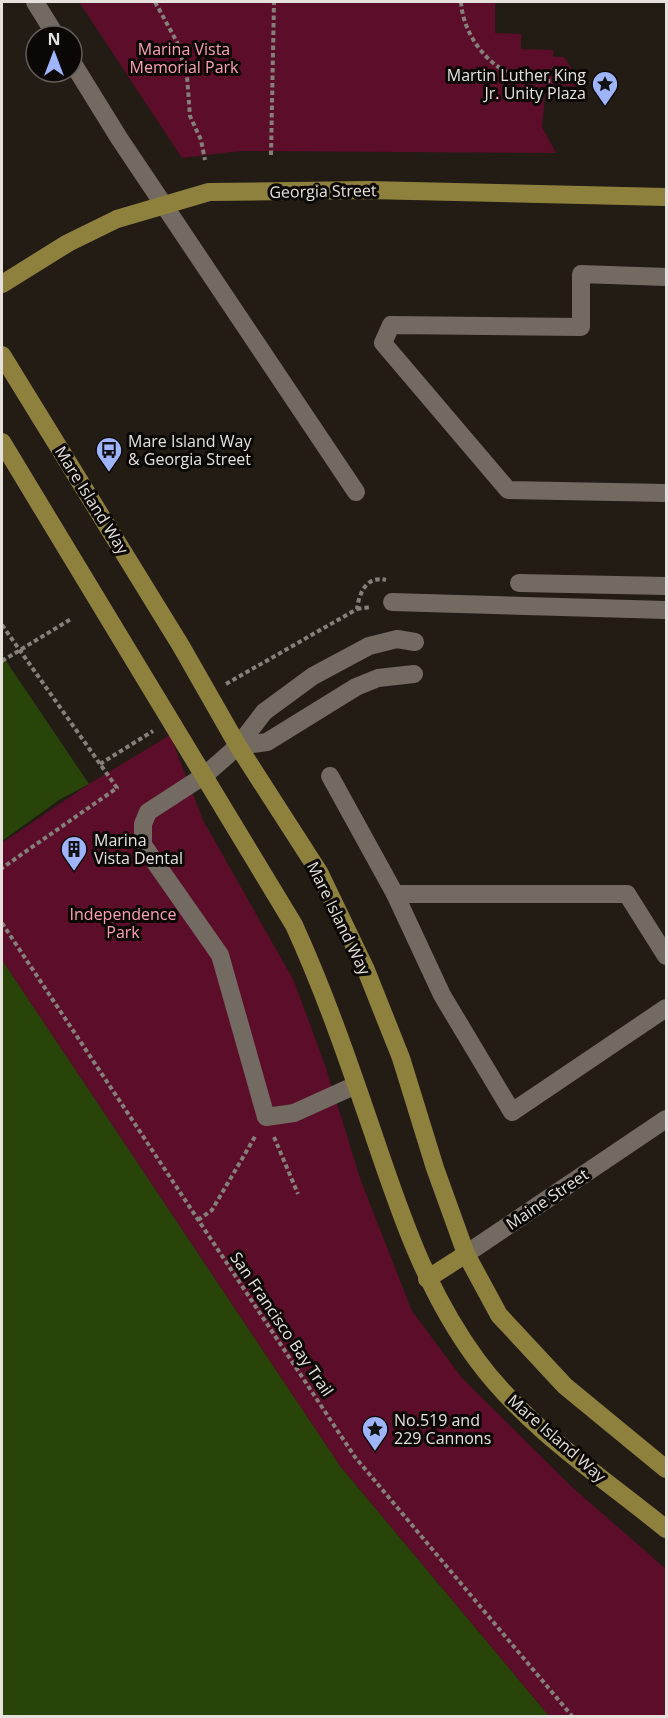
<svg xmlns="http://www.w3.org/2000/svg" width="668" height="1718" viewBox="0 0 668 1718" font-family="'Open Sans',sans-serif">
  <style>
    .green { fill: #5b0d29 }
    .water { fill: #284409 }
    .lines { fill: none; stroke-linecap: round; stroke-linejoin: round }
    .path { stroke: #857f79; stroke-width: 4; stroke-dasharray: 4.5 3; stroke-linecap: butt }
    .minor { stroke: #736a61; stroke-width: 18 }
    .major { stroke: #8e813d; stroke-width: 18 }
    .labels { text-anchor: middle; stroke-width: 6; stroke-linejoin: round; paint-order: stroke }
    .park-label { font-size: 16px; fill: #fea0b4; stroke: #0a0705 }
    .poi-label { font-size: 16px; fill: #e6e1dc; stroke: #0a0705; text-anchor: start }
    .street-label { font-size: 16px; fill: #e6e1dc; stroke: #0a0705 }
  </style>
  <rect width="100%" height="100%" fill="#231c15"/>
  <g class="green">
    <polygon points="79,2 495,2 495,33 521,34 521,49 553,50 553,57 564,57 583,87 546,85 542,127 556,153 241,151 182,158"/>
    <polygon points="170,735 203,820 294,981 325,1065 361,1181 412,1311 462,1378 572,1487 666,1569 666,1716 549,1716 340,1466 2,960 2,843 89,784"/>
  </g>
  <g class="water">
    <polygon points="2,655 89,784 59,800 2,841"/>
    <polygon points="2,960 340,1466 549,1716 2,1716"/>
  </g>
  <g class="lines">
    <g class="path">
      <polyline points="155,2 177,42 187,76 190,116 201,140 205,160"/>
      <path d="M461,2C463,36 491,73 527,79C543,82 562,81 579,81"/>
      <polyline points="271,155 274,2"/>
      <polyline points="357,609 371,607"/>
      <polyline points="2,625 117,788 2,868"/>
      <polyline points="2,661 71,619"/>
      <path d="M226,684L357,609C359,594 366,575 386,580"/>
      <polyline points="100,764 153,731"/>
      <polyline points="2,923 355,1457 572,1716"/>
      <polyline points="274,1137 298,1194"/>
      <polyline points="198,1220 212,1210 256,1135"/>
    </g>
    <g class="minor">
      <polyline points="35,2 56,36"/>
      <polyline points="72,62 119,138 356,492"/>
      <polyline points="666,277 581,274 581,327 391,325 383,343 508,490 666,493"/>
      <polyline points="519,583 666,586"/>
      <polyline points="392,602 666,610"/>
      <polyline points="238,746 267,742 356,687 378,678 414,674"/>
      <polyline points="330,776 395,894"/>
      <polyline points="666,956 627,894 395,894 442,995 512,1112 666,1008"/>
      <polyline points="356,1085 294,1113 266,1117 220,955 143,845 143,824 148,812 205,775 238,746 264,712 313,676 369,646 397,639 415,642"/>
      <polyline points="466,1254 666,1119"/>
    </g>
    <g class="major">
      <polyline points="2,284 68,243 117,219 209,192 368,190 666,197"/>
      <polyline points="2,355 181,646 238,746 319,872 366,970 401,1058 435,1168 466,1254 499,1315 565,1386 666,1469"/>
      <path d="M2,442L294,925C325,993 349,1063 373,1133C400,1213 426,1291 477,1360C527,1428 602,1477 666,1529"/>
      <polyline points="427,1279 466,1254"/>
    </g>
  </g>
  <defs>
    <g id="sight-pin" transform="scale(1.35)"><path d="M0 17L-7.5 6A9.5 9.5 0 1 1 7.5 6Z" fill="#9eb4fd" stroke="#0a0705"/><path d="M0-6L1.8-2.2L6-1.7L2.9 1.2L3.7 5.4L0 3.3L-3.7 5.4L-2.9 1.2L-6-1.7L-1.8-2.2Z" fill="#111"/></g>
    <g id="bus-pin" transform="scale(1.35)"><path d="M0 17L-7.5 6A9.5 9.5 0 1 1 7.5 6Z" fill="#9eb4fd" stroke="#0a0705"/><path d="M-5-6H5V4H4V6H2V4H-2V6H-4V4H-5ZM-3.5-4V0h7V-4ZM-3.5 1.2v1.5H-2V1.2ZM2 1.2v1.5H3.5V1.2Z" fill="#111"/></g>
    <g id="building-pin" transform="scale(1.35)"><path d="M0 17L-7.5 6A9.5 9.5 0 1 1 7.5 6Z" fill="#9eb4fd" stroke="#0a0705"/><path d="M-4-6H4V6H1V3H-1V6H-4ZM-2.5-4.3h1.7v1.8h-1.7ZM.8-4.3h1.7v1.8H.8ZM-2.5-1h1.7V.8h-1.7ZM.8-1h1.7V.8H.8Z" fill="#111"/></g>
  </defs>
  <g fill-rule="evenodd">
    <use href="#sight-pin" x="605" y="84"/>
    <use href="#bus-pin" x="109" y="450"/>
    <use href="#building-pin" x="74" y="849"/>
    <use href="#sight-pin" x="375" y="1429"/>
  </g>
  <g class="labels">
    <g class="park-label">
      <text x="184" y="55">Marina Vista<tspan x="184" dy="18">Memorial Park</tspan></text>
      <text x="123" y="920">Independence<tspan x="123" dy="18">Park</tspan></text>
    </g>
    <g class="poi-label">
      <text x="586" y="81" text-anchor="end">Martin Luther King<tspan x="586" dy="18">Jr. Unity Plaza</tspan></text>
      <text x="128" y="447">Mare Island Way<tspan x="128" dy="18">&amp; Georgia Street</tspan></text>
      <text x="94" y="846">Marina<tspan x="94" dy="18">Vista Dental</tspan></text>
      <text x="394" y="1426">No.519 and<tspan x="394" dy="18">229 Cannons</tspan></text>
    </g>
    <g class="street-label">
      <text transform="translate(323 191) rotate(-1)" y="6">Georgia Street</text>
      <text transform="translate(92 500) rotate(58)" y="6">Mare Island Way</text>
      <text transform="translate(339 918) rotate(64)" y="6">Mare Island Way</text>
      <text transform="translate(547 1199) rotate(-34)" y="6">Maine Street</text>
      <text transform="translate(282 1324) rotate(56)" y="6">San Francisco Bay Trail</text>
      <text transform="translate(557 1438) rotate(41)" y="6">Mare Island Way</text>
    </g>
  </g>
  <rect width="668" height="1718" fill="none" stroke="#e6e1dc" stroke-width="6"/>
  <g transform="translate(54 54)"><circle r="28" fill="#0a0705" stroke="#625e5b" stroke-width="1.5"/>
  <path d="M0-4.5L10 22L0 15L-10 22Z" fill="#9eb4fd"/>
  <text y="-9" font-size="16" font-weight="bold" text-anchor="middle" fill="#e6e1dc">N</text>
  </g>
</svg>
